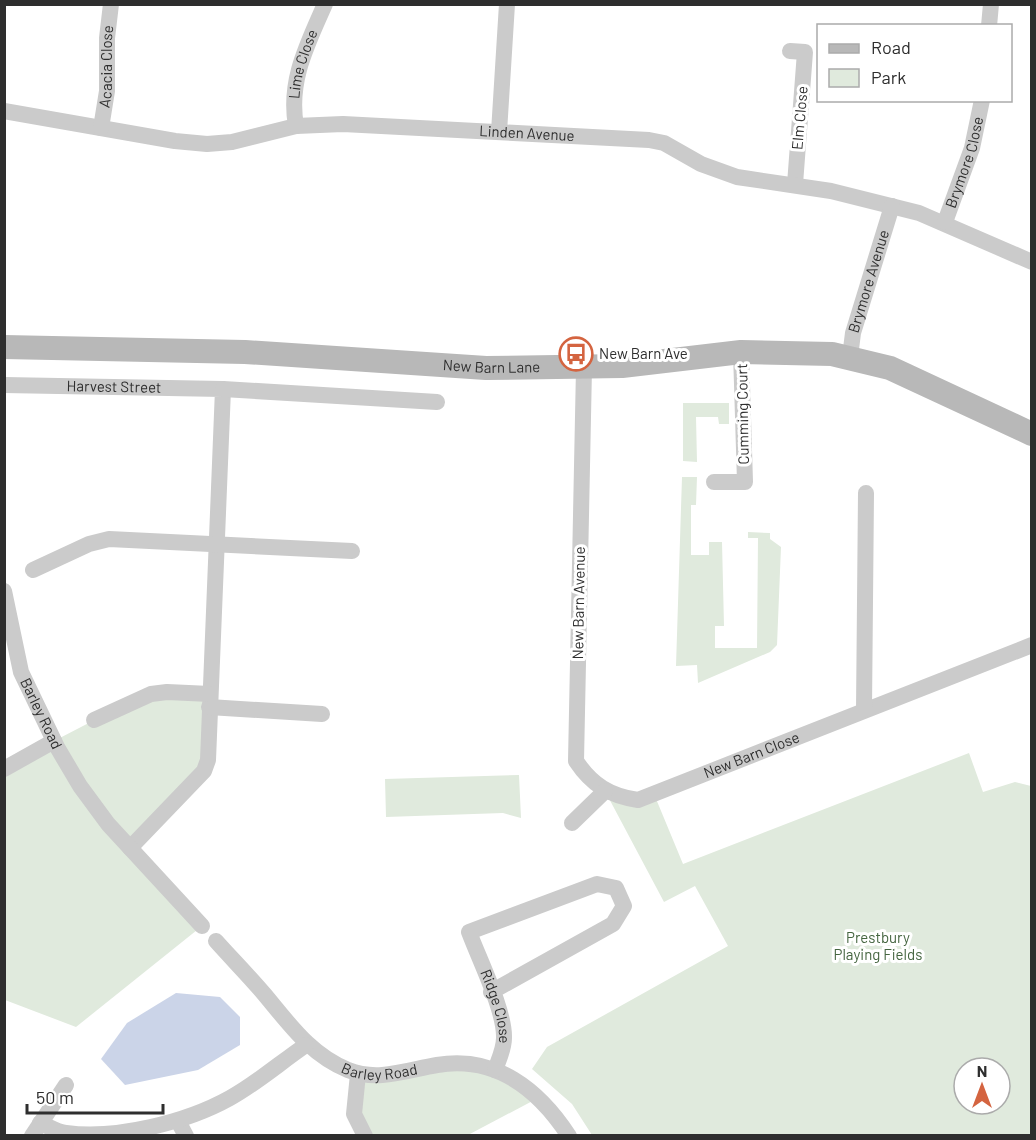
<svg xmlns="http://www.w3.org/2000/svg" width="1036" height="1140" viewBox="0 0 1036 1140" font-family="Barlow,sans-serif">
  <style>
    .green { fill: #e0eadd; fill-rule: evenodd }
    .water { fill: #cbd4e8 }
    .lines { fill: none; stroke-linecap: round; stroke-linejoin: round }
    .minor { stroke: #cbcbcb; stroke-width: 16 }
    .secondary { stroke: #b8b8b8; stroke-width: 24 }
    .labels { text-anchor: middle; stroke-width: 6; stroke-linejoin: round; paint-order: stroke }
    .street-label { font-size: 15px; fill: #2e2e2e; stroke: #fff }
    .poi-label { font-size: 15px; fill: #2e2e2e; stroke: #fff; text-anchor: start }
    .park-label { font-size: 15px; fill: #456540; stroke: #fff }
  </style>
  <rect width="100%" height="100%" fill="#fff"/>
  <g class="green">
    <polygon points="683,403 729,403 729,424 719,424 718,417 696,417 697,462 683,461"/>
    <polygon points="682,477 697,477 696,505 691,505 691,555 709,555 709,542 722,542 724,626 715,626 715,648 757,648 758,538 748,538 748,532 770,533 770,539 781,547 777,645 770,652 698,683 697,665 676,666"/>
    <polygon points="210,694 208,760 130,848 202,926 76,1027 5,1000 5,771 54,741 135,699"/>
    <path d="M969,753L983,792L1015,782L1031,786V1135H592L572,1104L532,1069L547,1047L728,946L695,886L664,902L605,791L654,794L683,864ZM964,1068H1000V1104H964Z"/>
    <polygon points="519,775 521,818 503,813 386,817 385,779"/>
    <polygon points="468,1064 540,1097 468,1135 366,1135 354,1114 358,1074"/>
  </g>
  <polygon class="water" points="176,993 220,997 240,1017 240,1045 198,1070 125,1085 101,1059 127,1023"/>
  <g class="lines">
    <g class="minor">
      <polyline points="989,26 991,4"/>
      <polyline points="790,51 805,52 795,184"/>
      <path id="s1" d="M4,111L175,141L207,144L232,142L296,126L343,124L649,140L664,143L701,164L737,177L831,191L919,213L1032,262"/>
      <path id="s2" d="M296,126C288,81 307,45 325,4"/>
      <path id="s3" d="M101,128L107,91V38L111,4"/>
      <polyline points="499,132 507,4"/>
      <path id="s4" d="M945,222L972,148L982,100"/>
      <path id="s5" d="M850,357L853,333L892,206"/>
      <path id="s6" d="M584,368L576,761C592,785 610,796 638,800L1032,645"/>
      <path id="s7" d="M4,385L223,389L208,760L204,771L130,848"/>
      <polyline points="223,389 437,402"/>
      <polyline points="714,482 745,482 741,352"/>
      <polyline points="33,570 89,544 109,539 352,551"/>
      <path id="s8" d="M4,591L21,672L57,747L80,786L108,824L202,926"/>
      <polyline points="209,707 322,714"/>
      <polyline points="864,710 866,493"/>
      <polyline points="94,720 151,694 167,692 210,694"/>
      <polyline points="4,769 54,741"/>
      <polyline points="572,823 605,791"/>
      <path id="s9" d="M216,941C232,959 249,976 265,995C290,1025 311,1055 348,1070C378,1082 407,1070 437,1065C496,1055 539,1090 569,1136"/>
      <path id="s10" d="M491,992L613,924L624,906L616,888L597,884L469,932C479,959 505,1011 504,1038C504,1049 499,1059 495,1070"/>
      <polyline points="358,1074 354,1114 365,1136"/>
      <polyline points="178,1121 186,1136"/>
      <path d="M40,1123C48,1126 57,1132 66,1133C116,1140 187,1122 230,1098C257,1083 281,1062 306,1045"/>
      <polyline points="32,1136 66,1085"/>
    </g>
    <path class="secondary" id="s11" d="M4,347L245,352L486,368L622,366L741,352L832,354L890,368L1032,434"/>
  </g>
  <defs>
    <g id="bus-ring" transform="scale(1.725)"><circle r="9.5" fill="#fff" stroke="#d46440" stroke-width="1.5"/><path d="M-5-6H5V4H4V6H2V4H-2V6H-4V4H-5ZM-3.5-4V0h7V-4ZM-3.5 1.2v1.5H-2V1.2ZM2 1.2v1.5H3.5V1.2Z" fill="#d46440"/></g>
  </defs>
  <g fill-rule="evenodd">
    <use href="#bus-ring" x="576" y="354"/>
  </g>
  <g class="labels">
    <g class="street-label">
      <text dy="5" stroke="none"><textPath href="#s2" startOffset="63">Lime Close</textPath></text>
      <text dy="5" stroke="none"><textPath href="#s3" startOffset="62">Acacia Close</textPath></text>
      <text transform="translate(800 118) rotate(-85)" y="5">Elm Close</text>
      <text dy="5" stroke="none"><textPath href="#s1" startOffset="528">Linden Avenue</textPath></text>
      <text dy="5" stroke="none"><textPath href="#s4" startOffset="63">Brymore Close</textPath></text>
      <text dy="5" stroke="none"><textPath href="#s5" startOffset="78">Brymore Avenue</textPath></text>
      <text dy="5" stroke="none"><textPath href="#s11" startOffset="488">New Barn Lane</textPath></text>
      <text dy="5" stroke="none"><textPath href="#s7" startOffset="110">Harvest Street</textPath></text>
      <text transform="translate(743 414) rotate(-91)" y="5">Cumming Court</text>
      <text transform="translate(579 603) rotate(-89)" y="5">New Barn Avenue</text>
      <text dy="5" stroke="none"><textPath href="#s8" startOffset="129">Barley Road</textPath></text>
      <text dy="5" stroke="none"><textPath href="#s6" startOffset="591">New Barn Close</textPath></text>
      <text dy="5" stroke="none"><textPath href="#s10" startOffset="416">Ridge Close</textPath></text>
      <text dy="5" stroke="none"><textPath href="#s9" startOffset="218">Barley Road</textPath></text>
    </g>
    <g class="poi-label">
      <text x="599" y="359">New Barn Ave</text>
    </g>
    <g class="park-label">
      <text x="878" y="943">Prestbury<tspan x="878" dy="17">Playing Fields</tspan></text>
    </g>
  </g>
  <rect width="1036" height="1140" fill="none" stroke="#2e2e2e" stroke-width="12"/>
  <rect x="817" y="24" width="195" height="78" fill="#ffffff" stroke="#ababab" stroke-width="1.5"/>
  <rect x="829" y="44" width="30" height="9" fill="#b8b8b8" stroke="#ababab" stroke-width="1.5"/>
  <text x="871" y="54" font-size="18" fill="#2e2e2e">Road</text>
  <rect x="829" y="69" width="30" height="18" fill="#e0eadd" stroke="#ababab" stroke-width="1.5"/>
  <text x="871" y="84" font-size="18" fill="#2e2e2e">Park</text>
  <g transform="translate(982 1086)"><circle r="28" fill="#ffffff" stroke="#ababab" stroke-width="1.5"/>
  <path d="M0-4.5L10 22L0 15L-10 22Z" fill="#d46440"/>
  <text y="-9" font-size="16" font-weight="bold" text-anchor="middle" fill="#2e2e2e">N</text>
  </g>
  <path d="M27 1104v9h136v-9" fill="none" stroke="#2e2e2e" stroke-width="3"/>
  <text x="36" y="1104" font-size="18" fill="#2e2e2e" stroke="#ffffff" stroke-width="4.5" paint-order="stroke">50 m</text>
</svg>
